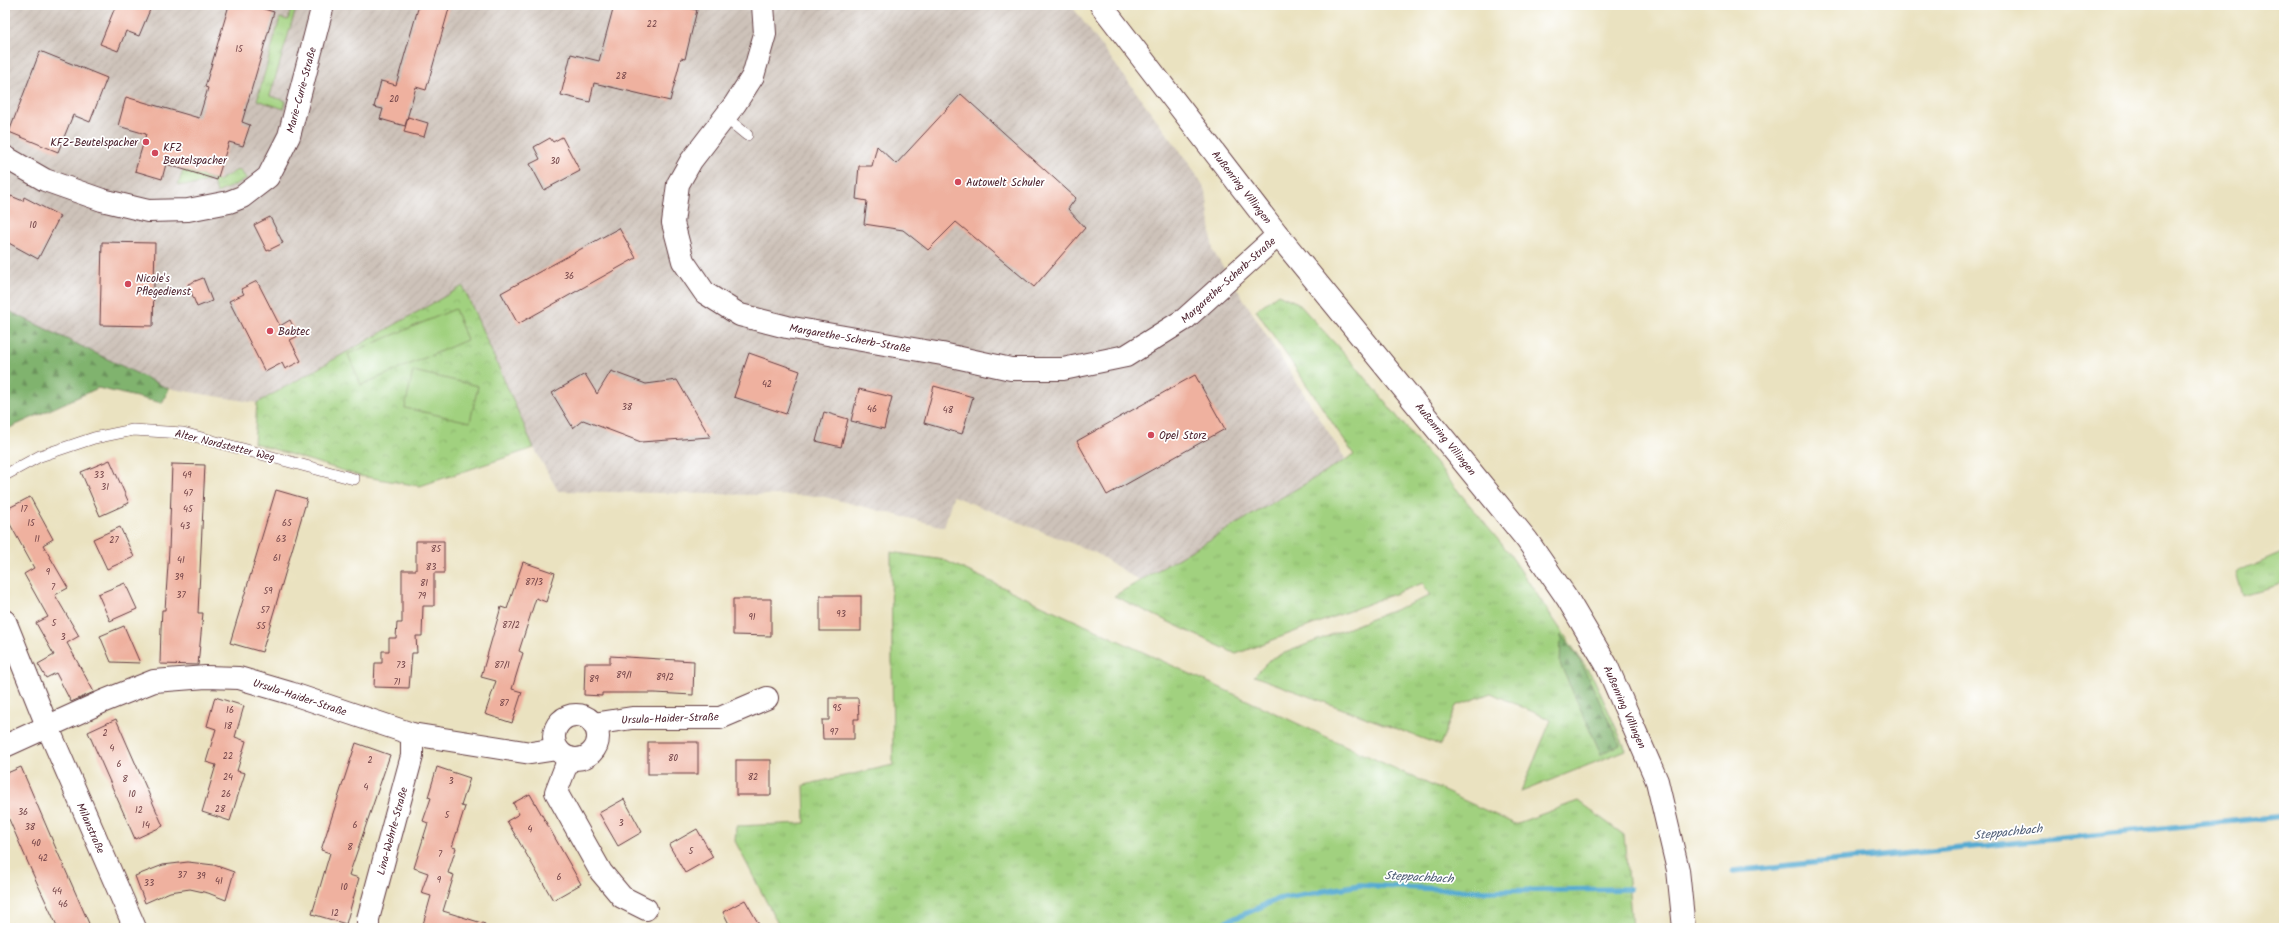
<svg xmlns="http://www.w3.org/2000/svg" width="2289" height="933" viewBox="0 0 2289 933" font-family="Kalam,sans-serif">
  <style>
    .industrial { fill: url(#industrial-furrows) }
    .grass { fill: url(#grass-tufts); stroke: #767855 }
    .forest { fill: url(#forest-firs); stroke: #65694c }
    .park { fill: url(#park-crowns); stroke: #767855 }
    .pitch { fill: #a1d17f; stroke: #767855 }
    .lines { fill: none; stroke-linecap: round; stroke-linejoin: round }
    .stream { stroke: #55aad1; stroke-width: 5.5 }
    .building { fill: #efb19f }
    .service-casing { stroke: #623c41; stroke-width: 12 }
    .minor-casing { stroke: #623c41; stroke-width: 24 }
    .tertiary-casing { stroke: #623c41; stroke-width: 24 }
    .service { stroke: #fff; stroke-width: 11 }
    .minor { stroke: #fff; stroke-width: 22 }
    .tertiary { stroke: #fff; stroke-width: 22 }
    .poi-dot { fill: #d1495b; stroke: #fff; stroke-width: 1.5 }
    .labels { text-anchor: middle; stroke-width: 3.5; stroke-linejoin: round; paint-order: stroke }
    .number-label { font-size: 9px; fill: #734448 }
    .street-label { font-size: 11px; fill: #4a1f2b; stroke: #fff }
    .poi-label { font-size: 11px; fill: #4a1f2b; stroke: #fff; text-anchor: start }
    .water-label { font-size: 12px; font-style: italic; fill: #4f5e76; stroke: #fff }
  </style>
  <defs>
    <pattern id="industrial-furrows" width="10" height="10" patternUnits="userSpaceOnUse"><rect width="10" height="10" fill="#cdc2b9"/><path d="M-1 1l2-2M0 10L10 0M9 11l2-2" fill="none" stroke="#b2a69f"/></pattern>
    <pattern id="grass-tufts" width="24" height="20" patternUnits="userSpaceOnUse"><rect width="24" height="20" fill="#a1d17f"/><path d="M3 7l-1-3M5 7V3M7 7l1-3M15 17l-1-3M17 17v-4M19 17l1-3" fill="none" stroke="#8cb36e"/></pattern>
    <pattern id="forest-firs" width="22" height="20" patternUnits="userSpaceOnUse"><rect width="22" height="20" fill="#80b36e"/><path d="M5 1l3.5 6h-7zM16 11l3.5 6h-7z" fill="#6b915b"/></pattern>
    <pattern id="park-crowns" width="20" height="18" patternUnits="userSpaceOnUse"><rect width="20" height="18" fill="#a1d17f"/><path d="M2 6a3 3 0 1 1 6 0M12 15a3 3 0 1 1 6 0" fill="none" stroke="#8cb36e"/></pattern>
  </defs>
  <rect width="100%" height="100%" fill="#fff"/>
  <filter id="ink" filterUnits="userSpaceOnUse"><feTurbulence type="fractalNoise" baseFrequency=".025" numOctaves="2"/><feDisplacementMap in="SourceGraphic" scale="8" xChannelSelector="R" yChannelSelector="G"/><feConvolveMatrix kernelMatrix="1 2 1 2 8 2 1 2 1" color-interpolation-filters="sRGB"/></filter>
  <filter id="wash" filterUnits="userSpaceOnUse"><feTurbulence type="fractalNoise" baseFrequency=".012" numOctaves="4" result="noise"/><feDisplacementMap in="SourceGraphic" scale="16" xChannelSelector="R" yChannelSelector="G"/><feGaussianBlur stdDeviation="0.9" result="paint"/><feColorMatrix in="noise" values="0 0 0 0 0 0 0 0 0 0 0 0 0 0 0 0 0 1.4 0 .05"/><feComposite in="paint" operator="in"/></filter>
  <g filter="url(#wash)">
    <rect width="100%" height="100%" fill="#eae2c0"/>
    <polygon class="industrial" points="5,5 1071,5 1189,163 1206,191 1213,251 1413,565 1229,639 1096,553 953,496 944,527 821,496 558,491 534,448 463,286 257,403 75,373 5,419"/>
    <g class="grass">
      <polygon points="292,5 297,5 270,96 286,101 284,109 257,100 280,18 288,20"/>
      <polygon points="239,169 247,179 217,193 212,179 193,185 178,185 183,170 218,181"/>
      <polygon points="1278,294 1298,303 1360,371 1509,553 1594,679 1626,750 1521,792 1551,720 1491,693 1456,706 1440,745 1254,676 1272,658 1430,596 1423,583 1236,654 1114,596 1354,455 1256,310"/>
      <polygon points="891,552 944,560 1515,824 1578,801 1624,835 1632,928 780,928 735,841 736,826 805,823 804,785 893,765"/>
      <polygon points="2284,552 2284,583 2243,595 2236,573"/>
    </g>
    <g class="forest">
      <polygon points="5,309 169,389 162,403 98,388 5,430"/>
      <polygon points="1561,635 1579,658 1620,745 1601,754 1560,664"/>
    </g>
    <polygon class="park" points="463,286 534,448 420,486 360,476 254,443 257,403"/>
    <g class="pitch">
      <polygon points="455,309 467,340 361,385 348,354"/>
      <polygon points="413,371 478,386 470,422 405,408"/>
    </g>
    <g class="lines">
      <g class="stream">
        <polyline points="1733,871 2284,816"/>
        <polyline points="1213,928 1278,899 1360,885 1482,891 1630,889"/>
      </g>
    </g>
    <g id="blocks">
      <g class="building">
        <polygon points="116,5 152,5 139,36 126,31 118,51 100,44"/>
        <polygon points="229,5 251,5 274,12 242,122 250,125 243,146 229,142 217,180 166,164 162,179 135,171 146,134 118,126 126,97 199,118 208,88 205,87"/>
        <polygon points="419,5 450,5 426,90 416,87 405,126 380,119 383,109 374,107 381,81 396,85"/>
        <polygon points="614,5 676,5 697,10 685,59 681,58 670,101 594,83 590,102 561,95 571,54 599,61"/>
        <polygon points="40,51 107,78 90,122 73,115 58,152 9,132"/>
        <polygon points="961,94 1076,198 1068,209 1085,228 1034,287 956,222 928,250 903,230 864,224 867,201 856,199 859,166 872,166 877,146 896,164"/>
        <polygon points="408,117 428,123 424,137 404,132"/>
        <polygon points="562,137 580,171 544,190 530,164 540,159 534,147 550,138 553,142"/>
        <polygon points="11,196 23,201 24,197 60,216 38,259 5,241 5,208"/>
        <polygon points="270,217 283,243 267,251 254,225"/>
        <polygon points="619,228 636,258 518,324 501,293"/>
        <polygon points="102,242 155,243 153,326 100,325"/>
        <polygon points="203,278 212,301 197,307 188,284"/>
        <polygon points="257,281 280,326 290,320 298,336 290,340 301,361 285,369 282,363 265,372 229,301 244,294 241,289"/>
        <polygon points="749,353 800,371 786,414 734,397"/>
        <polygon points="611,371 646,384 677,380 710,437 641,442 583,420 573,428 552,393 585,374 597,394"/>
        <polygon points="1195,375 1225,429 1107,495 1077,441"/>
        <polygon points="934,386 973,397 962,434 924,423"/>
        <polygon points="859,389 892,397 884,429 851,421"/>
        <polygon points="824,412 848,419 841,447 816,441"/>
        <polygon points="110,460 129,503 100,516 81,472"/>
        <polygon points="172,464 205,465 198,613 203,613 198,665 160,664 161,628 162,610 165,610 169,550"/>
        <polygon points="276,490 307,499 262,652 230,643"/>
        <polygon points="30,497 53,539 43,545 68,588 55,595 79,636 67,643 94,692 71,702 56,673 46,678 38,664 54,655 36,623 48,617 24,574 34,568 5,515 5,510"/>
        <polygon points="120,527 134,557 107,569 93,539"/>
        <polygon points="416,541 444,541 444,573 434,573 434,606 423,606 422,636 416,636 417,653 412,653 409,688 374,687 375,663 382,663 382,651 389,651 389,638 396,638 397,623 402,623 402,570 416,570"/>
        <polygon points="523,562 555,573 546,602 536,598 519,651 523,653 512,689 522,692 512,723 485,714 496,681 481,677 501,607 507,609"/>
        <polygon points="125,583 137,609 110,621 98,594"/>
        <rect x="820" y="596" width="41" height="35"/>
        <polygon points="733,599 771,599 771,636 733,635"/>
        <polygon points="124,626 140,663 111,662 100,636"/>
        <polygon points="610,656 694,661 693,695 655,693 602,693 602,696 584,695 585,663 610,663"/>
        <polygon points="215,697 244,706 235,737 246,741 237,771 245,773 230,821 202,812 216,765 206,762 216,729 207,726"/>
        <polygon points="829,698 858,698 859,719 854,719 854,739 823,739 822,720 829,720"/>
        <polygon points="116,719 163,826 135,839 88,732"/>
        <rect x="648" y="742" width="50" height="32"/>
        <polygon points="356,743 390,755 349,875 359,878 346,924 312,914 330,853 321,850"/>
        <rect x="736" y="760" width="35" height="35"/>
        <polygon points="21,767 54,844 91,928 58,928 32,872 5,810 5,774"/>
        <polygon points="437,767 470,778 461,806 465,807 452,847 456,848 448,873 454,875 443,911 485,924 485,928 422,928 431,896 421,893 428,873 414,868 428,823 423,821 431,798 428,797"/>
        <polygon points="530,794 581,884 553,900 507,821 519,814 513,803"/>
        <polygon points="624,799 642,832 618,846 599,813"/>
        <polygon points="697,829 713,857 685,873 669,845"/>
        <polygon points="188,862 214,865 234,872 226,900 208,893 190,889 170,892 145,903 135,876 163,865"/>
        <polygon points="745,900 761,928 731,928 723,912"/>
      </g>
    </g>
  </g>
  <g filter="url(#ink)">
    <use href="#blocks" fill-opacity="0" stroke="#623c41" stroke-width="1"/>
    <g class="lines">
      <g class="service-casing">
        <g id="service">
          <polyline points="725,117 747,135"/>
          <polyline points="5,475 40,456 94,438 133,430 183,433 354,479"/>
        </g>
      </g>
      <g class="minor-casing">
        <g id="minor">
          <polyline points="763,5 765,34 753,76 735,104 691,161 678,184 673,223 683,261 705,293 740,315 787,327 942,354 1011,369 1063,369 1126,356 1185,319 1278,235"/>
          <polyline points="5,157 45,180 102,200 148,211 188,210 229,202 242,197 268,177 289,136 323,5"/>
          <polyline points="5,621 48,728 135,928"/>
          <circle cx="576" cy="737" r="22"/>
          <polyline points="593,724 632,718 720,718 767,698"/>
          <polyline points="5,746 104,701 154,681 206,677 239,678 290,693 412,734 531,753 557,749"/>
          <polyline points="569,758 556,792 601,872 622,897 646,909"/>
          <polyline points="368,928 368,919 412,756 412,734"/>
        </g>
      </g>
      <g class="tertiary-casing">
        <polyline id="tertiary" points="1101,5 1278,235 1527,540 1567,598 1606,664 1657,781 1678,870 1684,928"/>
      </g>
      <use href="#service" class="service"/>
      <use href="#minor" class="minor"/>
      <use href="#tertiary" class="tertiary"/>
    </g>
  </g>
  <g class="poi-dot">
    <circle cx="146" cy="142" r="4"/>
    <circle cx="155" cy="153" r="4"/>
    <circle cx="958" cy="182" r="4"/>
    <circle cx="128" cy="284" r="4"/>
    <circle cx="270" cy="331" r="4"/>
    <circle cx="1151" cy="435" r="4"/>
  </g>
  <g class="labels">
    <g class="number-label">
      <text x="652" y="27">22</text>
      <text x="239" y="52">15</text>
      <text x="621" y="79">28</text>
      <text x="394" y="102">20</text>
      <text x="555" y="164">30</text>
      <text x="33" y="228">10</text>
      <text x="569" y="279">36</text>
      <text x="767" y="387">42</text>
      <text x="627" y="410">38</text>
      <text x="872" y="412">46</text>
      <text x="948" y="413">48</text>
      <text x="99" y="478">33</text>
      <text x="187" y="478">49</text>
      <text x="105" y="490">31</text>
      <text x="188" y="496">47</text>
      <text x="24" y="512">17</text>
      <text x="188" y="512">45</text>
      <text x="31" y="526">15</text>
      <text x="287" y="526">65</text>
      <text x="185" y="529">43</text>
      <text x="37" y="542">11</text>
      <text x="281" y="542">63</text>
      <text x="114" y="543">27</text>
      <text x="436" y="552">85</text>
      <text x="277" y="561">61</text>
      <text x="181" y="563">41</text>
      <text x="431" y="570">83</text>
      <text x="48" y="575">9</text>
      <text x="179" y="580">39</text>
      <text x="534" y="585">87/3</text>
      <text x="424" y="586">81</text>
      <text x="53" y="590">7</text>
      <text x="268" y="594">59</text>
      <text x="181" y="598">37</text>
      <text x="422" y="599">79</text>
      <text x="265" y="613">57</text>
      <text x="841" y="617">93</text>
      <text x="752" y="620">91</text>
      <text x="54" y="626">5</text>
      <text x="511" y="628">87/2</text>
      <text x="261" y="629">55</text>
      <text x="63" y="640">3</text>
      <text x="401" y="668">73</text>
      <text x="502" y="668">87/1</text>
      <text x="624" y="678">89/1</text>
      <text x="665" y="680">89/2</text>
      <text x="594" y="682">89</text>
      <text x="397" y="685">71</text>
      <text x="504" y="706">87</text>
      <text x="837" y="711">95</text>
      <text x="230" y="713">16</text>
      <text x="228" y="729">18</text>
      <text x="834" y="735">97</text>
      <text x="105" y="736">2</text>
      <text x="112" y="751">4</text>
      <text x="228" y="759">22</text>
      <text x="673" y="761">80</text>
      <text x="370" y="763">2</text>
      <text x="119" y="767">6</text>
      <text x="228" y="780">24</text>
      <text x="753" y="780">82</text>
      <text x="125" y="782">8</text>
      <text x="451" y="784">3</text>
      <text x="366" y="790">4</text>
      <text x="132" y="797">10</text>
      <text x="226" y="797">26</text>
      <text x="220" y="812">28</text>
      <text x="139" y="813">12</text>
      <text x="23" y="815">36</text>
      <text x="447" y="818">5</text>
      <text x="621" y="826">3</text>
      <text x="146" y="828">14</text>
      <text x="355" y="828">6</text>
      <text x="30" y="830">38</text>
      <text x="530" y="832">4</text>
      <text x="36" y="846">40</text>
      <text x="350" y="850">8</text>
      <text x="691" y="854">5</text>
      <text x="440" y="857">7</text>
      <text x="43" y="861">42</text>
      <text x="182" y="878">37</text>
      <text x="201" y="879">39</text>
      <text x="559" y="880">6</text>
      <text x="439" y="883">9</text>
      <text x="219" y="884">41</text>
      <text x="149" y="886">33</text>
      <text x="344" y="890">10</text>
      <text x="57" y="894">44</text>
      <text x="63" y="907">46</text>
      <text x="335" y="916">12</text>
    </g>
    <g class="street-label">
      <text transform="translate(301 90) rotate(-75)" y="4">Marie-Curie-Straße</text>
      <text transform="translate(1242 187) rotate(52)" y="4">Außenring Villingen</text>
      <text transform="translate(1228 280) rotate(-42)" y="4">Margarethe-Scherb-Straße</text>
      <text transform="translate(850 338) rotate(10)" y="4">Margarethe-Scherb-Straße</text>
      <text transform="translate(1446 439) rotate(51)" y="4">Außenring Villingen</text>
      <text transform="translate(225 445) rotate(14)" y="4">Alter Nordstetter Weg</text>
      <text transform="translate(300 697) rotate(18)" y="4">Ursula-Haider-Straße</text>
      <text transform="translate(1625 707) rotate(66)" y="4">Außenring Villingen</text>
      <text transform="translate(670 718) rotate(-2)" y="4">Ursula-Haider-Straße</text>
      <text transform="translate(91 828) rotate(66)" y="4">Milanstraße</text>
      <text transform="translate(392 831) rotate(-75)" y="4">Lina-Wehrle-Straße</text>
    </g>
    <g class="poi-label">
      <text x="138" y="146" text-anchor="end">KFZ-Beutelspacher</text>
      <text x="163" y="151">KFZ<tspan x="163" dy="13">Beutelspacher</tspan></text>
      <text x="966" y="186">Autowelt Schuler</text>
      <text x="136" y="282">Nicole's<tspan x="136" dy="13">Pflegedienst</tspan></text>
      <text x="278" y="335">Babtec</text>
      <text x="1159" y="439">Opel Storz</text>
    </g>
    <g class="water-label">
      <text transform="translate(2008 832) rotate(-6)" y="4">Steppachbach</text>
      <text transform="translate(1419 877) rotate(3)" y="4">Steppachbach</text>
    </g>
  </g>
  <rect width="2289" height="933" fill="none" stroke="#fff" stroke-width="20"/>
</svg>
